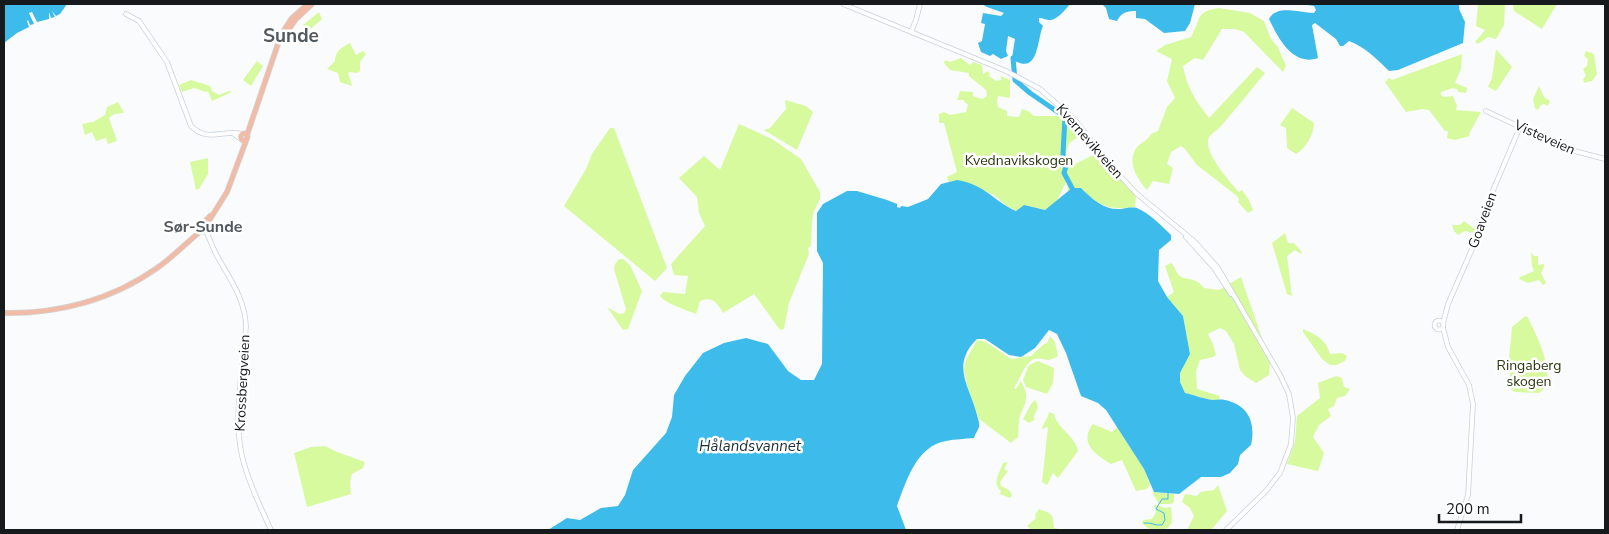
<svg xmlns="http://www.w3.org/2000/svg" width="1609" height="534" viewBox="0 0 1609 534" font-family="'Nunito Sans',sans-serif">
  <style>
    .green { fill: #d7fa9f }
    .water { fill: #3dbbeb }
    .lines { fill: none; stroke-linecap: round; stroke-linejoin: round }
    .stream { stroke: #3dbbeb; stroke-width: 1 }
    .river { stroke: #3dbbeb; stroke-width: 5 }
    .secondary-casing { stroke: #c8d1da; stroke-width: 5.5 }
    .primary-casing { stroke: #d5d6d6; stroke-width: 6 }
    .secondary { stroke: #fff; stroke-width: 4 }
    .primary { stroke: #f0bba7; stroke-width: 4.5 }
    .labels { text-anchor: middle; stroke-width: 5; stroke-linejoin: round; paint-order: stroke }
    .street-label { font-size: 14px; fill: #171a1d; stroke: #fff }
    .park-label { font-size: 14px; fill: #2b3811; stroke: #fff }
    .water-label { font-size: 15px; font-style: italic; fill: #192e37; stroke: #fff }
    .quarter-label { font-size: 16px; font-weight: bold; fill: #515960; stroke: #fff }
    .district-label { font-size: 19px; font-weight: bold; fill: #515960; stroke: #fff }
  </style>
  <rect width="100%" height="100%" fill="#f9fbfd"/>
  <g class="green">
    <polygon points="1478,4 1505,4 1504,25 1496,39 1488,37 1478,44 1475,42 1485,30 1476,26"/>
    <polygon points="1513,4 1557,4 1542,29 1514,11"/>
    <path d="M1219,8L1250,13L1264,21L1271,39L1278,47L1286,66L1283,72L1244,32L1235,29H1222L1203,60L1195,58L1183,66C1187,88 1196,101 1209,118L1257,67L1265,73C1250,91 1236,109 1221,126C1217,131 1209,134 1208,140C1206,155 1229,181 1239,192L1242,190L1249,200L1253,210L1248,213L1238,202L1239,199L1237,196L1197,165L1185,149L1181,146L1171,152L1167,164L1173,168L1169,184L1153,181L1147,190C1137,179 1126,161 1137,147C1142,142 1148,140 1151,134L1158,131L1167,107L1175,98L1167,81L1172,59L1156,51L1165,45L1191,37C1202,18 1194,12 1219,8Z"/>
    <polygon points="319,12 322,19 307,32 303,25"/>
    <path d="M350,43L356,55L363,51L366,54L360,62V71L357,73L350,72L348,73L352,86L340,82L338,73L327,69L335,61C335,51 341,48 350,43Z"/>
    <polygon points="1496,49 1512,67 1496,91 1488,87 1492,78"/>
    <polygon points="1586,51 1594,54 1597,74 1592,81 1584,83 1583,79 1586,76 1583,69 1587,66 1588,59 1584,56"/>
    <polygon points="1462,54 1461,69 1455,83 1467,88 1466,93 1458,92 1458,90 1453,88 1441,92 1441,95 1444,97 1453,96 1457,106 1456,110 1481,112 1469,134 1470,136 1455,140 1447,138 1448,131 1445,131 1429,110 1422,109 1406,112 1385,82 1389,78 1392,80"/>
    <path d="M961,58L970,65L973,62L982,65L983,74L988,71L990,74L989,76L996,81L1001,80V76L1010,80V98L998,96L997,102L998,107L1007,111V116L1019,117L1022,109L1028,111L1034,116H1060L1065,121C1064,136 1059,166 1067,179L1064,153L1067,120L1072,124L1077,138L1069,143L1066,153L1069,161L1075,164L1099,152L1106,163L1136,195L1135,207C1109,210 1099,207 1081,188H1072L1068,192L1067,180L1057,201L1045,210L1024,205L1016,211L1007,206L994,195L957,180L949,182L947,177L957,172L944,123H939V114L944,112L950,115L966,112L968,104L965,103L964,100H957L960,91L973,92V96L982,99L987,96L986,90L969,76V73L950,70L944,63L945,60L950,62Z"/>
    <polygon points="257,61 263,66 251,86 243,80"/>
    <polygon points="191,80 210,86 212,91 219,95 229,91 232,92 212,101 208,91 206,92 194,88 182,92 179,85"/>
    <polygon points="1539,86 1544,97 1550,101 1548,106 1544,104 1541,105 1538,110 1535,108 1533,99"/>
    <polygon points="785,100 806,106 813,112 797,150 764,130 770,128 786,109"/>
    <polygon points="118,102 124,113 114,114 109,118 117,141 108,144 106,138 96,141 92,132 85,135 82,124 93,122 105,115 107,107"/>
    <path d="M1292,108L1314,123C1314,134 1306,148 1296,154L1287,148L1286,128L1280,125Z"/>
    <path d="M739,124L772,139L801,159L820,192V199L814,211L812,221L811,246L808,248L809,254L789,303L784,329L780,330L754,294L723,313C717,303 713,296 700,301L696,314C687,310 666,304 660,296L663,292L685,294L688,276L674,275L671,264L705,226L699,213L697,197L679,178L704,156L720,170Z"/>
    <polygon points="610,128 614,128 667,268 655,281 564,206 586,169 592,154"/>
    <polygon points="208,158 208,174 199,189 196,190 190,162"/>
    <polygon points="1464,221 1475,229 1473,233 1465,231 1458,235 1454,231 1452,225 1460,225"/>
    <polygon points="1285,233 1288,243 1294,243 1302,252 1301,254 1295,250 1287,256 1292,296 1287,294 1272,243"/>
    <polygon points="1531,252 1534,256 1538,256 1538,265 1544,264 1544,267 1541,273 1546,283 1543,285 1539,280 1528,283 1519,279 1520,277 1534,271 1532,266"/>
    <polygon points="619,259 623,259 630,265 642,291 628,329 623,330 607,307 619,314 624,313 626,309 614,269 615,264"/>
    <path d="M1171,263C1176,267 1175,272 1180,276C1186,281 1195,276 1204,288L1219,290L1241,277L1270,362L1269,375L1256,383L1245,376L1240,370L1234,344L1226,331L1220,328L1208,334L1213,344L1216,355L1213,357L1200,360L1196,371L1197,389L1220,396L1219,400H1212L1185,393L1180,382V373L1190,354L1183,316L1167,297L1174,292L1165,266Z"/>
    <path d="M1527,316C1538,338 1550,361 1547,386L1539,393L1515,392L1511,389L1510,385L1509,359L1512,327L1524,317Z"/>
    <path d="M1303,329C1317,335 1326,340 1330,354L1342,353L1347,356L1345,361L1336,365H1330L1322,359L1303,332Z"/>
    <path d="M1050,336L1055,342L1058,356C1045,364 1046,357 1035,359C1025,361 1020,380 1014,388L1016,389L1021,381C1030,397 1026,401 1020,416C1018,422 1019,430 1018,437L1011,443L979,419L967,385L964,368L966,360L977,340L986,342L1011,359L1031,356L1044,344L1047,343Z"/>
    <polygon points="1038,361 1054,368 1053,383 1047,394 1026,387 1023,380 1029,365"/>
    <polygon points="1336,376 1342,378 1344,387 1350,389 1345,396 1337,398 1334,406 1328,409 1331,416 1319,425 1313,437 1324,453 1318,471 1287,464 1295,442 1297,416 1320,398 1318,383"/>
    <path d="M1035,400C1042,410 1033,411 1034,420L1029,423L1023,419L1031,404Z"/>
    <path d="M1049,412L1054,414C1058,430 1075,435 1078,451L1058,478L1053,473L1047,485L1042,482L1048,427L1042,429C1043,422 1048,419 1049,412Z"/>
    <path d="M1093,424L1112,432L1117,427L1144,469L1150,485L1147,489L1136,491L1122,460L1111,464C1096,455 1078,443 1093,424Z"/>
    <polygon points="325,446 337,452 365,462 363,468 352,474 350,482 351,494 307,507 294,453 311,447"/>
    <path d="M1008,462L1004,469L1008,471L1000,482L1001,486L1009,490L1012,495L1010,498L1000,494L1001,491C992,483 999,474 1003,463Z"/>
    <polygon points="1218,485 1227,511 1211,530 1187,530 1194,516 1190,508 1182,502 1185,494 1197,496 1200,492 1214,490"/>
    <polygon points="1154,492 1174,494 1174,502 1171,504 1159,504 1153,494"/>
    <path d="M1154,504L1165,508L1171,507L1172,522L1168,528C1157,531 1150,532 1142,523L1143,520L1152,519L1156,512Z"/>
    <path d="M1039,509C1053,514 1053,514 1054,528L1064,530H1032L1027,526L1036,518L1035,515Z"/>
  </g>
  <g class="water">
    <polygon points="4,4 67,4 60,14 56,16 52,11 55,17 51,18 49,12 49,19 37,22 32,12 29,13 34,24 30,25 28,20 27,21 29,27 17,33 4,43"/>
    <path d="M982,4H1070C1066,9 1058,19 1051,20C1048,21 1043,18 1039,18V22L1043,26C1037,39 1039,74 1015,61V58H1012L1015,39L1008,36L1006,51L1008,56L1001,59L993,54L990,56L981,52L978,43L982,41L985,24L981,23L983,13L1001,16L1004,13L987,7Z"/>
    <path d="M1102,4H1195L1190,23L1185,31L1164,33L1145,19L1136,18V11C1126,11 1121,13 1117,21L1109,19L1106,8Z"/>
    <path d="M1300,4H1459V9L1465,22L1463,43L1398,70L1389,71C1376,58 1365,47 1349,41L1343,46H1340L1336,39L1315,23L1312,25L1318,58C1293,67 1278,38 1269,19C1277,4 1299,13 1314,13L1316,10L1314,6Z"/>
    <path d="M957,180C986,185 992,200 1016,211L1024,205L1045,210L1072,188H1081C1093,200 1104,210 1121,209C1126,208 1132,207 1137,208C1150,214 1161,225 1171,235V240L1159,250L1158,281L1167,297L1183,316L1190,354L1180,373V382L1185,393C1194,395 1204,399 1213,400C1217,400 1220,399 1225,400C1248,405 1256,422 1251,445L1240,455L1238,464L1230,473L1221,477H1201L1179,494L1154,492L1144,469L1106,410L1098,403L1081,396L1066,353L1057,334L1049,330L1035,348L1021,357L1009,355L985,339H977C950,365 970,387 977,415C978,419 980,424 979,427C978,430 975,434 974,438C965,439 955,439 946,441C916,446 906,482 897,506L906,530H548L567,518L580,520L601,508L618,506L625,495L633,470L666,433L672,417L674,395L685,376L703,353L724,343L746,338L768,344L788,371L801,380H814L822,364L823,263L817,251V213L823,204L847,191H857L887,200L897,204V207L900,208L901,206L908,207L928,199L941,184Z"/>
  </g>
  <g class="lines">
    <path class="stream" d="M1144,523C1151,522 1155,526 1162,525L1165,520L1164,513L1156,509L1162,499H1168V492"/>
    <polyline class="river" points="1013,58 1015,80 1030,93 1065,117 1063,154 1066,166 1064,173 1072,188"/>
    <g class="secondary-casing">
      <g id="secondary">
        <polyline points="843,4 1006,71 1040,89 1074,119 1113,168 1136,193 1195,242 1218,268 1280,375 1289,394 1293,418 1291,444 1280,473 1266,491 1226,530"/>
        <path d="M126,14L139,21L167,62L191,126C208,143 224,129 242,134"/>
        <polyline points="911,32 916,20 920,4"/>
        <polyline points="1486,111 1567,149 1605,159"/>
        <polyline points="234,134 241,139"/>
        <path d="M205,229C209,237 212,246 216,254C229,278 245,298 246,326C243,366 233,417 242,456C248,481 260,506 271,530"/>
        <polyline points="1186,237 1214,268 1231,294"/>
        <circle cx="1439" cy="325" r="4.5"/>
        <polyline points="1443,323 1448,304 1476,240 1494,188 1520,127"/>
        <polyline points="1443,328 1448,347 1469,385 1473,404 1468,495 1457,530"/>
      </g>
    </g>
    <g class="primary-casing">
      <g id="primary">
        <polyline points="284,36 296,19 312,4"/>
        <circle cx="244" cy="137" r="3.5"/>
        <polyline points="247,135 281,35 292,18 308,4"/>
        <polyline points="202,224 210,216"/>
        <circle cx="201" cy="228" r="4"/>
        <polyline points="205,227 227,192 246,141"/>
        <path d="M4,313C58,314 112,300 157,268C173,257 186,243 201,231"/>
      </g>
    </g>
    <use href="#secondary" class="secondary"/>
    <use href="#primary" class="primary"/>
  </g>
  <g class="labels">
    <g class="street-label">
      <text transform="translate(1545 137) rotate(24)" y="5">Visteveien</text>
      <text transform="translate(1090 141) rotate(49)" y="5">Kvernevikveien</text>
      <text transform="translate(1482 220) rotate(-70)" y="5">Goaveien</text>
      <text transform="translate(242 383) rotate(-87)" y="5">Krossbergveien</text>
    </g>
    <g class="park-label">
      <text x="1019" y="165">Kvednavikskogen</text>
      <text x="1529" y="370">Ringaberg<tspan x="1529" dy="16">skogen</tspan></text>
    </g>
    <g class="water-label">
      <text x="750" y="451">Hålandsvannet</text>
    </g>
    <g class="quarter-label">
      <text x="203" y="232">Sør-Sunde</text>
    </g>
    <g class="district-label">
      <text x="291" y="42">Sunde</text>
    </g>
  </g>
  <rect width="1609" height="534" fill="none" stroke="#171a1d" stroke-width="10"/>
  <path d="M1439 514v8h82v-8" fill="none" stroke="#171a1d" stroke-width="2.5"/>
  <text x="1446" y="514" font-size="15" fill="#171a1d" stroke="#ffffff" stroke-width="4" paint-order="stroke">200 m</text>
</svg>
